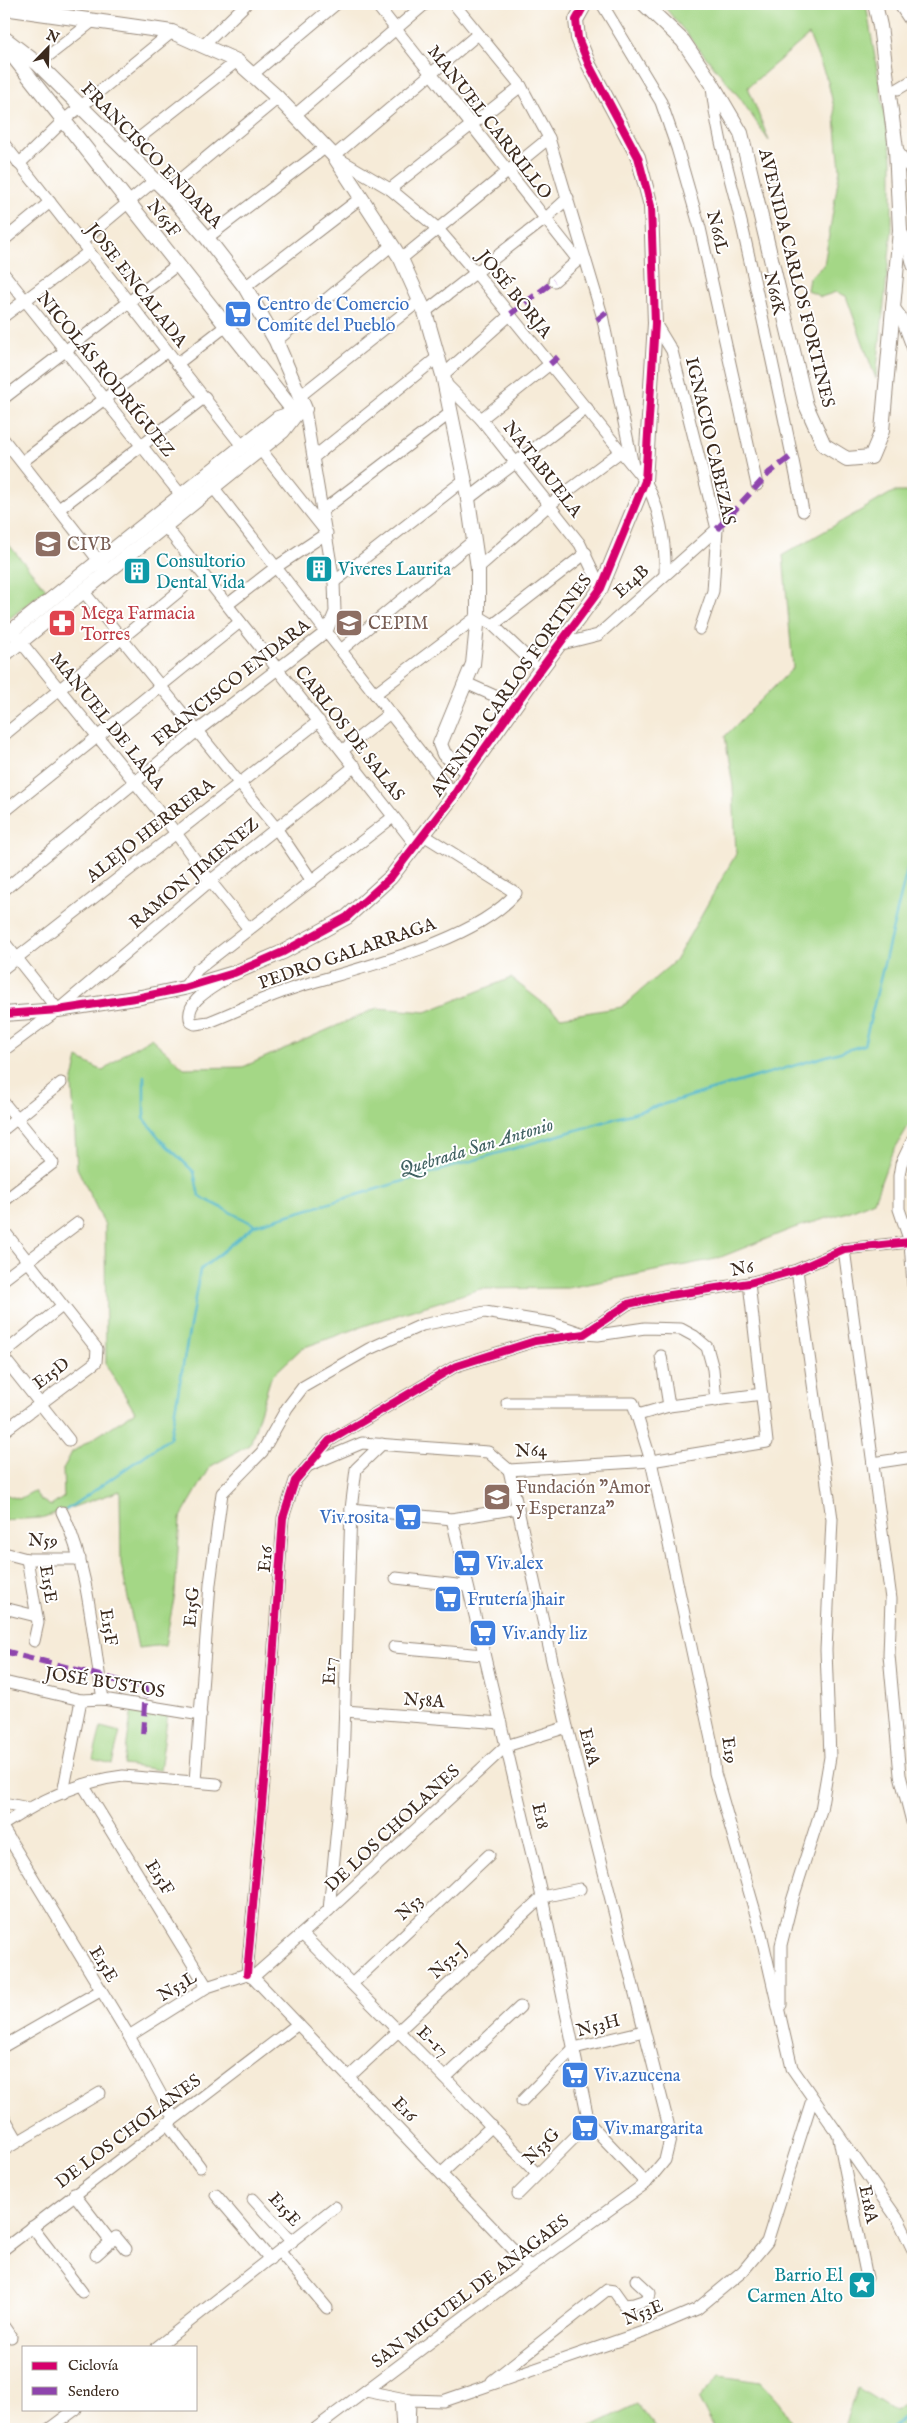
<svg xmlns="http://www.w3.org/2000/svg" width="917" height="2433" viewBox="0 0 917 2433" font-family="'IM FELL English',serif">
  <style>
    .green { fill: #a4d786; stroke: #708052 }
    .lines { fill: none; stroke-linecap: round; stroke-linejoin: round }
    .stream { stroke: #4bb5c8; stroke-width: 2.5 }
    .minor-casing { stroke: #988a7b; stroke-width: 13 }
    .tertiary-casing { stroke: #988a7b; stroke-width: 16 }
    .minor { stroke: #fff; stroke-width: 11 }
    .tertiary { stroke: #fff; stroke-width: 14 }
    .quiet { stroke: #8e44ad; stroke-width: 6; stroke-dasharray: 12 6; stroke-linecap: butt }
    .cycleway-casing { stroke: #fff; stroke-width: 11 }
    .cycleway { stroke: #d6006c; stroke-width: 8 }
    .labels { text-anchor: middle; stroke-width: 4; stroke-linejoin: round; paint-order: stroke }
    .street-label { font-size: 18px; fill: #3b2a1e; stroke: #fff }
    .shop-label { font-size: 18px; fill: #366cbe; stroke: #fff; text-anchor: start }
    .education-label { font-size: 18px; fill: #785e54; stroke: #fff; text-anchor: start }
    .culture-label { font-size: 18px; fill: #0d838f; stroke: #fff; text-anchor: start }
    .health-label { font-size: 18px; fill: #be3a42; stroke: #fff; text-anchor: start }
    .water-label { font-size: 19px; font-style: italic; fill: #416262; stroke: #fff }
  </style>
  <rect width="100%" height="100%" fill="#fff"/>
  <filter id="ink" filterUnits="userSpaceOnUse"><feTurbulence type="fractalNoise" baseFrequency=".02" numOctaves="2"/><feDisplacementMap in="SourceGraphic" scale="10" xChannelSelector="R" yChannelSelector="G"/><feConvolveMatrix kernelMatrix="1 2 1 2 8 2 1 2 1" color-interpolation-filters="sRGB"/></filter>
  <filter id="wash" filterUnits="userSpaceOnUse"><feTurbulence type="fractalNoise" baseFrequency=".0096" numOctaves="4" result="noise"/><feDisplacementMap in="SourceGraphic" scale="20" xChannelSelector="R" yChannelSelector="G"/><feGaussianBlur stdDeviation="1.12" result="paint"/><feColorMatrix in="noise" values="0 0 0 0 0 0 0 0 0 0 0 0 0 0 0 0 0 1.4 0 .05"/><feComposite in="paint" operator="in"/></filter>
  <g filter="url(#wash)">
    <rect width="100%" height="100%" fill="#f6ebd8"/>
    <g class="green">
      <polygon points="662,4 866,4 892,158 892,229 876,379 846,296 836,292 821,297 807,290 809,278 824,265 840,169 834,108 828,82 809,35 748,87 769,141 740,98"/>
      <polygon points="893,492 913,492 913,1118 890,1157 874,1201 848,1212 794,1228 716,1259 568,1288 480,1289 378,1321 302,1348 271,1377 250,1445 211,1466 180,1519 175,1594 165,1645 138,1648 121,1564 120,1491 41,1518 4,1520 4,1494 19,1499 34,1491 41,1500 51,1506 64,1497 63,1469 72,1452 135,1412 106,1365 105,1225 77,1168 72,1084 78,1058 103,1071 125,1053 151,1038 184,1068 243,1067 377,1008 426,1012 511,978 561,1017 622,1007 675,961 736,854 733,786 725,736 793,668 783,555"/>
      <polygon points="4,539 46,589 4,623"/>
      <polygon points="132,1708 168,1713 160,1770 124,1765"/>
      <polygon points="101,1727 120,1732 112,1764 93,1759"/>
      <polygon points="720,2376 761,2382 780,2403 796,2429 714,2429 699,2399"/>
      <polygon points="858,2388 895,2411 913,2398 913,2429 844,2429"/>
      <polygon points="637,2404 657,2429 574,2429 588,2428"/>
    </g>
    <g class="lines">
      <g class="stream">
        <polyline points="144,1076 144,1118 160,1139 194,1172 199,1196 255,1225"/>
        <polyline points="66,1510 170,1438 200,1270 255,1225 864,1045 913,846"/>
        <polyline points="891,2429 906,2415 913,2416"/>
      </g>
    </g>
  </g>
  <g filter="url(#ink)">
    <g class="lines">
      <g class="minor-casing">
        <g id="minor">
          <polyline points="376,4 578,260"/>
          <polyline points="454,4 521,86 549,138 602,315 633,466"/>
          <polyline points="602,4 661,102 677,148 700,228 757,485"/>
          <polyline points="899,4 913,25"/>
          <path d="M478,34L334,156L390,189L437,228L476,273L645,481C660,508 666,543 665,574"/>
          <polyline points="204,45 246,4"/>
          <polyline points="38,64 93,21"/>
          <polyline points="253,74 336,4"/>
          <path d="M712,86C716,135 732,182 743,230C764,324 785,417 803,511"/>
          <polyline points="898,89 913,80"/>
          <polyline points="295,115 425,4"/>
          <polyline points="4,144 243,447"/>
          <polyline points="896,149 913,172"/>
          <polyline points="124,150 237,61"/>
          <polyline points="19,164 63,121 172,32"/>
          <polyline points="390,189 521,86"/>
          <polyline points="166,191 278,98"/>
          <polyline points="900,230 906,239 913,266"/>
          <polyline points="207,238 326,147"/>
          <polyline points="4,240 50,202"/>
          <polyline points="81,242 155,180"/>
          <polyline points="401,259 549,138"/>
          <polyline points="4,274 181,495"/>
          <polyline points="554,281 583,256"/>
          <polyline points="245,287 362,197"/>
          <polyline points="893,306 901,317 913,349"/>
          <polyline points="425,312 545,219 568,198"/>
          <polyline points="4,316 89,252"/>
          <polyline points="655,323 672,351 717,529 713,591 700,629"/>
          <polyline points="276,341 392,245"/>
          <polyline points="177,364 226,326"/>
          <polyline points="443,375 511,314"/>
          <polyline points="444,382 481,419 580,544 601,588"/>
          <polyline points="300,396 418,302"/>
          <polyline points="4,398 177,265"/>
          <polyline points="481,419 550,364"/>
          <polyline points="4,440 103,566"/>
          <polyline points="314,457 438,357"/>
          <polyline points="22,462 167,351"/>
          <polyline points="213,487 454,795"/>
          <polyline points="468,499 587,408"/>
          <polyline points="59,509 205,397"/>
          <polyline points="322,511 449,414"/>
          <polyline points="165,526 415,844"/>
          <polyline points="478,568 549,505 620,452"/>
          <polyline points="334,582 464,480"/>
          <polyline points="83,591 276,828 312,881"/>
          <polyline points="227,605 276,567 327,533 260,449"/>
          <polyline points="493,625 586,553"/>
          <polyline points="16,636 176,833 210,881 249,929"/>
          <polyline points="562,644 598,635 717,529"/>
          <polyline points="341,650 473,541"/>
          <polyline points="466,683 506,701"/>
          <polyline points="375,694 478,616 493,625 532,662"/>
          <polyline points="4,735 183,588"/>
          <polyline points="343,750 390,713"/>
          <polyline points="4,812 240,622"/>
          <polyline points="4,890 197,731 327,631 335,612 334,582 305,409"/>
          <polyline points="4,942 58,1010"/>
          <polyline points="4,968 319,721"/>
          <path d="M227,978C213,988 183,1001 191,1022L195,1024L209,1022C237,1011 265,997 294,988C357,968 474,943 516,893L422,834"/>
          <polyline points="184,988 197,970 393,817"/>
          <polyline points="4,1050 58,1010 210,881 355,766"/>
          <polyline points="4,1103 53,1163 4,1201"/>
          <polyline points="4,1129 61,1083"/>
          <polyline points="913,1139 901,1164 899,1176 899,1209 910,1242 913,1285"/>
          <polyline points="4,1231 97,1349 96,1362 4,1431"/>
          <polyline points="844,1249 891,1599 889,1655 900,1775 913,1826"/>
          <polyline points="4,1279 78,1223"/>
          <polyline points="4,1353 62,1306"/>
          <polyline points="661,1356 669,1406"/>
          <polyline points="4,1358 69,1440"/>
          <polyline points="507,1403 633,1403 651,1461 712,1744 715,1773 760,1929 792,2068 899,2221 913,2250"/>
          <polyline points="638,1415 669,1406 762,1394"/>
          <polyline points="873,1463 913,1457"/>
          <polyline points="310,1465 362,1443 488,1452 509,1470 651,1461 767,1442 749,1283"/>
          <polyline points="351,1509 452,1519 518,1508"/>
          <path d="M62,1512C89,1566 93,1640 103,1699"/>
          <polyline points="452,1519 542,1897 589,2123"/>
          <polyline points="4,1553 27,1559 80,1559"/>
          <polyline points="27,1559 38,1623 34,1641"/>
          <polyline points="396,1578 466,1586"/>
          <polyline points="4,1608 36,1616"/>
          <polyline points="394,1647 484,1655"/>
          <polyline points="4,1682 81,1700 103,1699 201,1715"/>
          <polyline points="345,1711 501,1723"/>
          <polyline points="195,1781 210,1584 222,1493 262,1452 287,1408 303,1387 369,1349 422,1325 485,1312 552,1323 584,1334 598,1335 645,1328 681,1329 694,1336 707,1347 713,1369 716,1401"/>
          <polyline points="83,1785 207,1987"/>
          <polyline points="63,1793 81,1700"/>
          <polyline points="4,1803 28,1808"/>
          <path d="M4,1824C39,1801 80,1781 123,1776L217,1784"/>
          <polyline points="4,1830 129,2036 173,2117"/>
          <polyline points="329,1910 343,1765 351,1509 356,1469 382,1444"/>
          <polyline points="302,1934 445,2078 537,2174"/>
          <polyline points="247,1974 266,1759 283,1518 295,1481 329,1441 456,1366 535,1341 584,1334 628,1304 664,1296 749,1283 797,1270 844,1249 910,1242"/>
          <polyline points="247,1974 253,1977 530,2267"/>
          <polyline points="253,1977 329,1910 506,1746 567,1727"/>
          <polyline points="352,1984 489,1855"/>
          <polyline points="781,2005 781,1945 792,1901 821,1810 830,1757 826,1650 832,1519 797,1270"/>
          <polyline points="129,2036 207,1987 247,1974"/>
          <polyline points="4,2046 100,1991"/>
          <polyline points="349,2077 542,1897 580,1889"/>
          <polyline points="445,2078 520,2007"/>
          <polyline points="522,2101 574,2048 644,2031"/>
          <polyline points="4,2117 18,2141"/>
          <polyline points="167,2123 200,2167"/>
          <polyline points="589,2123 646,2183"/>
          <polyline points="839,2139 867,2278"/>
          <polyline points="4,2150 100,2093"/>
          <polyline points="442,2173 492,2126"/>
          <polyline points="74,2194 111,2242"/>
          <polyline points="518,2194 589,2123"/>
          <polyline points="216,2195 270,2259"/>
          <polyline points="253,2199 292,2242"/>
          <polyline points="32,2227 82,2292"/>
          <polyline points="4,2249 298,2024"/>
          <polyline points="280,2252 327,2308"/>
          <polyline points="96,2255 116,2237 126,2249"/>
          <polyline points="4,2327 11,2337"/>
          <polyline points="157,2347 335,2207"/>
          <polyline points="492,2381 607,2290 614,2291 624,2305 634,2304 649,2299 650,2293 636,2280"/>
          <polyline points="366,2391 410,2400 443,2401 643,2332 697,2309 743,2271 767,2242 812,2100"/>
          <polyline points="400,2399 402,2429"/>
          <polyline points="49,2429 76,2409"/>
          <polyline points="315,2429 530,2267 646,2183 665,2160 671,2135 567,1727 509,1470"/>
          <polyline points="409,2429 410,2400"/>
        </g>
      </g>
      <g class="tertiary-casing">
        <g id="tertiary">
          <polyline points="644,4 683,41 711,82 741,133 806,405 824,445 847,459 871,457 882,431 900,230 896,149 880,26 875,4"/>
          <polyline points="4,8 172,32 237,61 278,98 334,156 401,259 425,312 443,375 467,492 478,568 478,616 473,664 440,744 444,754 468,772"/>
          <polyline points="4,38 38,64 166,191 207,238 245,287 276,341 305,409 278,418 4,637"/>
          <polyline points="4,45 296,414"/>
          <polyline points="4,655 283,431 296,414"/>
          <polyline points="4,1014 58,1010 141,997 184,988 234,973 283,952 347,917 391,877 454,795 468,772 535,677 601,588 645,481 655,323 651,206 638,157 589,65 578,38 576,20 585,4"/>
        </g>
      </g>
      <use href="#minor" class="minor"/>
      <use href="#tertiary" class="tertiary"/>
      <g class="quiet">
        <polyline points="511,314 554,281"/>
        <polyline points="597,320 608,311"/>
        <polyline points="550,364 558,357"/>
        <polyline points="717,529 769,473 793,455"/>
        <polyline points="4,1651 146,1688 143,1736"/>
      </g>
      <g class="cycleway-casing">
        <g id="cycleway">
          <polyline points="4,1014 58,1010 141,997 184,988 234,973 283,952 347,917 391,877 454,795 468,772 535,677 601,588 645,481 655,323 651,206 638,157 589,65 578,38 576,20 585,4"/>
          <polyline points="247,1974 266,1759 283,1518 295,1481 329,1441 456,1366 535,1341 584,1334 628,1304 664,1296 749,1283 797,1270 844,1249 910,1242"/>
        </g>
      </g>
      <use href="#cycleway" class="cycleway"/>
    </g>
  </g>
  <defs>
    <g id="supermarket-square" transform="scale(1.4375)"><rect x="-9" y="-9" width="18" height="18" rx="4" fill="#3f7fe0" stroke="#fff"/><path d="M-6-5.5h2.5l.6 2H6L4.5 2H-2.5L-4.4-4H-6ZM-1.5 3.2a1.3 1.3 0 1 0 .1 0ZM3 3.2a1.3 1.3 0 1 0 .1 0Z" fill="#fff"/></g>
    <g id="school-square" transform="scale(1.4375)"><rect x="-9" y="-9" width="18" height="18" rx="4" fill="#8d6e63" stroke="#fff"/><path d="M0-5L7-2L0 1L-7-2ZM-4 1L0 2.5L4 1V4Q0 6-4 4Z" fill="#fff"/></g>
    <g id="building-square" transform="scale(1.4375)"><rect x="-9" y="-9" width="18" height="18" rx="4" fill="#0f9aa8" stroke="#fff"/><path d="M-4-6H4V6H1V3H-1V6H-4ZM-2.5-4.3h1.7v1.8h-1.7ZM.8-4.3h1.7v1.8H.8ZM-2.5-1h1.7V.8h-1.7ZM.8-1h1.7V.8H.8Z" fill="#fff"/></g>
    <g id="pharmacy-square" transform="scale(1.4375)"><rect x="-9" y="-9" width="18" height="18" rx="4" fill="#e0444e" stroke="#fff"/><path d="M-2-6h4v4h4v4h-4v4h-4v-4h-4v-4h4Z" fill="#fff"/></g>
    <g id="sight-square" transform="scale(1.4375)"><rect x="-9" y="-9" width="18" height="18" rx="4" fill="#0f9aa8" stroke="#fff"/><path d="M0-6L1.8-2.2L6-1.7L2.9 1.2L3.7 5.4L0 3.3L-3.7 5.4L-2.9 1.2L-6-1.7L-1.8-2.2Z" fill="#fff"/></g>
  </defs>
  <g fill-rule="evenodd">
    <use href="#supermarket-square" x="238" y="314"/>
    <use href="#school-square" x="48" y="544"/>
    <use href="#building-square" x="319" y="569"/>
    <use href="#building-square" x="137" y="571"/>
    <use href="#pharmacy-square" x="62" y="623"/>
    <use href="#school-square" x="349" y="623"/>
    <use href="#school-square" x="497" y="1497"/>
    <use href="#supermarket-square" x="408" y="1517"/>
    <use href="#supermarket-square" x="467" y="1563"/>
    <use href="#supermarket-square" x="448" y="1599"/>
    <use href="#supermarket-square" x="483" y="1633"/>
    <use href="#supermarket-square" x="575" y="2075"/>
    <use href="#supermarket-square" x="585" y="2128"/>
    <use href="#sight-square" x="862" y="2285"/>
  </g>
  <g class="labels">
    <g class="street-label">
      <text transform="translate(490 122) rotate(52)" y="6">MANUEL CARRILLO</text>
      <text transform="translate(152 155) rotate(46)" y="6">FRANCISCO ENDARA</text>
      <text transform="translate(164 218) rotate(52)" y="6">N65F</text>
      <text transform="translate(718 232) rotate(76)" y="6">N66L</text>
      <text transform="translate(797 278) rotate(76)" y="6">AVENIDA CARLOS FORTINES</text>
      <text transform="translate(137 285) rotate(52)" y="6">JOSE ENCALADA</text>
      <text transform="translate(775 293) rotate(77)" y="6">N66K</text>
      <text transform="translate(515 294) rotate(51)" y="6">JOSÉ BORJA</text>
      <text transform="translate(106 374) rotate(51)" y="6">NICOLÁS RODRÍGUEZ</text>
      <text transform="translate(711 441) rotate(77)" y="6">IGNACIO CABEZAS</text>
      <text transform="translate(543 469) rotate(52)" y="6">NATABUELA</text>
      <text transform="translate(631 581) rotate(-42)" y="6">E14B</text>
      <text transform="translate(231 682) rotate(-38)" y="6">FRANCISCO ENDARA</text>
      <text transform="translate(511 685) rotate(-55)" y="6">AVENIDA CARLOS FORTINES</text>
      <text transform="translate(108 721) rotate(51)" y="6">MANUEL DE LARA</text>
      <text transform="translate(350 733) rotate(52)" y="6">CARLOS DE SALAS</text>
      <text transform="translate(150 830) rotate(-38)" y="6">ALEJO HERRERA</text>
      <text transform="translate(194 873) rotate(-40)" y="6">RAMON JIMENEZ</text>
      <text transform="translate(347 953) rotate(-19)" y="6">PEDRO GALARRAGA</text>
      <text transform="translate(742 1268) rotate(-11)" y="6">N6</text>
      <text transform="translate(51 1373) rotate(-37)" y="6">E15D</text>
      <text transform="translate(531 1450) rotate(-2)" y="6">N64</text>
      <text transform="translate(43 1540) rotate(3)" y="6">N59</text>
      <text transform="translate(265 1559) rotate(-85)" y="6">E16</text>
      <text transform="translate(49 1584) rotate(81)" y="6">E15E</text>
      <text transform="translate(191 1607) rotate(-85)" y="6">E15G</text>
      <text transform="translate(109 1627) rotate(81)" y="6">E15F</text>
      <text transform="translate(329 1671) rotate(-88)" y="6">E17</text>
      <text transform="translate(105 1682) rotate(9)" y="6">JOSÉ BUSTOS</text>
      <text transform="translate(424 1700) rotate(4)" y="6">N58A</text>
      <text transform="translate(590 1747) rotate(76)" y="6">E18A</text>
      <text transform="translate(730 1750) rotate(82)" y="6">E19</text>
      <text transform="translate(541 1816) rotate(77)" y="6">E18</text>
      <text transform="translate(392 1828) rotate(-43)" y="6">DE LOS CHOLANES</text>
      <text transform="translate(160 1877) rotate(58)" y="6">E15F</text>
      <text transform="translate(409 1907) rotate(-43)" y="6">N53</text>
      <text transform="translate(448 1960) rotate(-43)" y="6">N53-J</text>
      <text transform="translate(104 1964) rotate(59)" y="6">E15E</text>
      <text transform="translate(177 1986) rotate(-31)" y="6">N53L</text>
      <text transform="translate(598 2025) rotate(-15)" y="6">N53H</text>
      <text transform="translate(433 2041) rotate(44)" y="6">E-17</text>
      <text transform="translate(405 2109) rotate(46)" y="6">E16</text>
      <text transform="translate(128 2131) rotate(-37)" y="6">DE LOS CHOLANES</text>
      <text transform="translate(541 2146) rotate(-45)" y="6">N53G</text>
      <text transform="translate(869 2204) rotate(78)" y="6">E18A</text>
      <text transform="translate(285 2209) rotate(48)" y="6">E15E</text>
      <text transform="translate(470 2291) rotate(-37)" y="6">SAN MIGUEL DE ANAGAES</text>
      <text transform="translate(643 2312) rotate(-22)" y="6">N53E</text>
    </g>
    <g class="shop-label">
      <text x="257" y="310">Centro de Comercio<tspan x="257" dy="21">Comite del Pueblo</tspan></text>
      <text x="389" y="1523" text-anchor="end">Viv.rosita</text>
      <text x="486" y="1569">Viv.alex</text>
      <text x="467" y="1605">Frutería jhair</text>
      <text x="502" y="1639">Viv.andy liz</text>
      <text x="594" y="2081">Viv.azucena</text>
      <text x="604" y="2134">Viv.margarita</text>
    </g>
    <g class="education-label">
      <text x="67" y="550">CIVB</text>
      <text x="368" y="629">CEPIM</text>
      <text x="516" y="1493">Fundación "Amor<tspan x="516" dy="21">y Esperanza"</tspan></text>
    </g>
    <g class="culture-label">
      <text x="156" y="567">Consultorio<tspan x="156" dy="21">Dental Vida</tspan></text>
      <text x="338" y="575">Viveres Laurita</text>
      <text x="843" y="2281" text-anchor="end">Barrio El<tspan x="843" dy="21">Carmen Alto</tspan></text>
    </g>
    <g class="health-label">
      <text x="81" y="619">Mega Farmacia<tspan x="81" dy="21">Torres</tspan></text>
    </g>
    <g class="water-label">
      <text transform="translate(476 1146) rotate(-17)" y="7">Quebrada San Antonio</text>
    </g>
  </g>
  <rect width="917" height="2433" fill="none" stroke="#fff" stroke-width="20"/>
  <rect x="22" y="2346" width="175" height="65" fill="#ffffff" stroke="#b1aaa5"/>
  <rect x="32" y="2362" width="25" height="8" fill="#d6006c" stroke="#b1aaa5"/>
  <text x="68" y="2370" font-size="15" fill="#3b2a1e">Ciclovía</text>
  <rect x="32" y="2387" width="25" height="8" fill="#8e44ad" stroke="#b1aaa5"/>
  <text x="68" y="2396" font-size="15" fill="#3b2a1e">Sendero</text>
  <g transform="translate(48 48) rotate(23)" stroke="#ffffff" stroke-width="4" paint-order="stroke">
  <path d="M0-4L9 19L0 12L-9 19Z" fill="#3b2a1e"/>
  <text y="-8" font-size="14" font-weight="bold" text-anchor="middle" fill="#3b2a1e">N</text>
  </g>
</svg>
